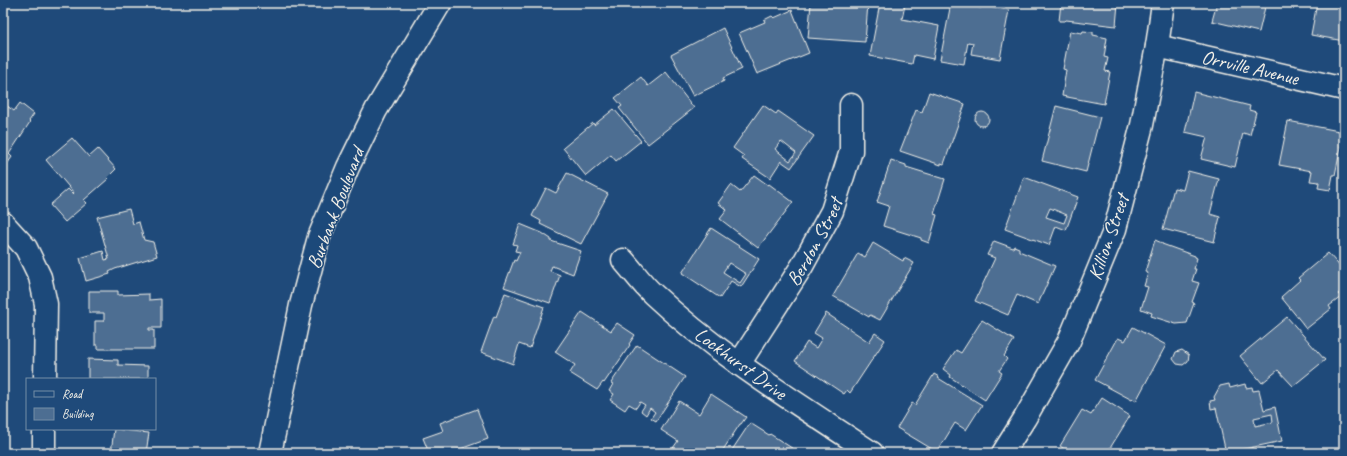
<svg xmlns="http://www.w3.org/2000/svg" width="1347" height="456" viewBox="0 0 1347 456" font-family="Caveat,sans-serif">
  <style>
    .building { fill: #4d6e92; stroke: #f4f1e8; fill-rule: evenodd }
    .lines { fill: none; stroke-linecap: round; stroke-linejoin: round }
    .minor-casing { stroke: #f4f1e8; stroke-width: 25 }
    .minor { stroke: #1f4a7a; stroke-width: 22 }
    .labels { text-anchor: middle; stroke-width: 3; stroke-linejoin: round; paint-order: stroke }
    .street-label { font-size: 20px; fill: #f4f1e8; stroke: #1f4a7a }
  </style>
  <rect width="100%" height="100%" fill="#1f4a7a"/>
  <filter id="ink" filterUnits="userSpaceOnUse"><feTurbulence type="fractalNoise" baseFrequency=".025" numOctaves="2"/><feDisplacementMap in="SourceGraphic" scale="8" xChannelSelector="R" yChannelSelector="G"/><feConvolveMatrix kernelMatrix="1 2 1 2 8 2 1 2 1" color-interpolation-filters="sRGB"/></filter>
  <g filter="url(#ink)">
    <g class="building">
      <polygon points="811,3 868,3 865,42 808,38"/>
      <polygon points="880,3 895,3 905,5 902,19 939,26 933,59 914,55 912,64 870,56"/>
      <polygon points="951,3 981,8 981,6 1009,10 1000,59 971,54 973,43 968,42 964,64 940,60"/>
      <polygon points="1061,3 1118,3 1116,26 1066,20 1065,21 1059,21"/>
      <polygon points="1217,3 1266,3 1259,32 1212,21"/>
      <polygon points="1317,3 1344,3 1344,41 1311,35"/>
      <polygon points="792,10 809,53 757,74 739,33 765,22 764,20 772,16 774,18"/>
      <polygon points="723,28 742,69 723,78 724,81 693,96 671,55"/>
      <polygon points="1070,31 1082,33 1083,31 1093,32 1093,35 1107,38 1104,57 1108,58 1105,71 1110,72 1104,104 1062,96 1066,70 1063,69"/>
      <polygon points="666,72 694,108 648,144 619,108 622,106 615,98 641,77 648,86"/>
      <polygon points="929,92 965,104 944,164 941,163 941,165 900,151 916,110 922,112"/>
      <polygon points="1194,92 1250,106 1249,110 1256,112 1250,135 1243,133 1235,167 1201,159 1207,137 1185,132"/>
      <polygon points="3,103 14,111 20,103 34,114 29,121 30,122 9,154 12,157 3,170"/>
      <path d="M763,105L776,114L778,111L814,136L791,168L781,161L770,178L742,159L744,156L733,148ZM781,141L796,153L790,161L775,149Z"/>
      <polygon points="1056,106 1100,117 1086,172 1042,161"/>
      <polygon points="614,109 641,141 616,161 611,155 586,176 563,148 593,123 594,125"/>
      <circle cx="982" cy="119" r="7"/>
      <polygon points="1288,121 1344,132 1335,175 1333,175 1330,190 1318,188 1319,182 1310,181 1312,171 1279,165"/>
      <polygon points="72,138 89,157 98,149 116,169 107,178 108,179 84,200 87,203 65,222 50,205 68,189 73,194 74,193 46,160"/>
      <polygon points="891,160 906,165 906,167 945,179 934,214 937,215 929,243 921,240 921,238 883,226 889,206 877,202"/>
      <polygon points="1188,171 1219,179 1210,214 1220,217 1214,242 1163,229 1174,188 1183,190"/>
      <polygon points="567,173 608,194 581,244 540,224 541,221 532,216 546,188 556,193"/>
      <polygon points="754,175 768,185 769,184 793,202 758,248 720,219 727,210 718,203 731,185 740,192"/>
      <path d="M1024,177L1078,197L1066,230L1056,226L1049,245L1005,229ZM1050,208L1067,215L1064,223L1046,217Z"/>
      <polygon points="129,209 133,224 139,222 144,240 153,242 157,256 115,269 109,272 110,274 86,281 80,258 103,251 105,260 109,259 97,217"/>
      <polygon points="520,224 542,233 551,239 551,241 581,251 573,274 552,266 550,271 560,275 550,303 504,287 514,260 516,261 520,252 515,251 517,245 513,244"/>
      <path d="M711,228L759,259L741,287L731,281L720,298L682,273ZM729,263L746,274L740,283L723,272Z"/>
      <polygon points="1155,240 1162,243 1162,244 1195,256 1195,257 1197,258 1194,269 1196,269 1192,281 1199,283 1192,302 1194,303 1187,323 1176,324 1151,316 1152,313 1141,309 1148,287 1144,286 1148,273 1145,272"/>
      <polygon points="994,241 1013,248 1014,246 1019,248 1019,251 1055,266 1038,304 1017,295 1008,315 975,301 995,258 987,255"/>
      <polygon points="873,243 903,261 904,258 914,263 880,320 870,315 869,317 833,296 858,253 865,257"/>
      <polygon points="1328,253 1344,271 1344,289 1338,294 1341,297 1329,306 1331,309 1306,329 1302,324 1303,324 1281,297 1300,280 1298,278"/>
      <polygon points="89,291 118,291 118,295 149,294 149,300 161,299 161,328 149,328 149,330 154,330 154,349 98,349 98,345 95,345 95,321 104,321 104,313 89,313"/>
      <polygon points="505,293 544,307 530,348 519,344 513,364 481,352 494,316 496,317"/>
      <polygon points="582,312 611,331 617,323 635,335 629,344 630,345 604,383 603,382 597,390 570,373 575,365 555,352"/>
      <polygon points="826,313 869,342 875,333 885,340 850,393 847,390 844,394 795,361 807,342 816,348 822,338 814,333"/>
      <polygon points="1287,317 1325,360 1293,386 1278,370 1262,383 1240,356"/>
      <polygon points="982,320 1014,340 1004,356 1007,359 999,371 1002,373 985,400 950,377 951,375 943,369 956,350 961,353"/>
      <polygon points="1133,327 1166,345 1136,401 1133,399 1132,400 1095,380 1118,338 1125,341"/>
      <polygon points="637,345 685,377 656,421 651,418 655,412 650,408 646,415 641,411 645,405 640,402 636,408 629,404 625,410 610,400 614,394 609,391 613,384 611,383"/>
      <polygon points="1182,350 1189,355 1188,361 1183,365 1177,364 1173,359 1176,352"/>
      <polygon points="88,359 118,360 118,365 148,366 148,379 88,379"/>
      <polygon points="934,374 939,377 938,378 982,405 966,430 955,423 937,452 897,428 912,403 915,405"/>
      <path d="M1229,384L1230,388L1245,384L1246,388L1252,387L1253,391L1259,390L1264,410L1275,407L1282,441L1226,453L1216,408L1211,409L1210,401L1215,400L1214,397L1220,386ZM1272,414L1273,422L1255,426L1254,418Z"/>
      <polygon points="711,394 746,417 741,424 740,424 721,453 680,453 673,448 678,441 661,430 679,401 699,414"/>
      <polygon points="1102,398 1130,416 1107,453 1070,453 1060,446 1082,410 1091,415"/>
      <polygon points="477,409 488,439 449,453 429,453 423,438 443,431 440,423"/>
      <polygon points="750,423 769,435 770,434 798,452 730,453"/>
      <polygon points="114,429 149,433 146,453 111,453"/>
      <polygon points="1289,448 1290,453 1268,453"/>
    </g>
    <g class="lines">
      <g class="minor-casing">
        <g id="minor">
          <polyline points="1157,46 1344,89"/>
          <polyline points="3,223 26,248 40,277 46,304 45,379"/>
          <path d="M623,260C633,271 642,284 653,294C719,356 797,403 872,453"/>
          <path id="s1" d="M739,364L802,266L832,211L851,151V105"/>
          <polyline points="44,453 44,429"/>
          <polyline points="270,453 301,305 319,237 348,167 376,110 440,3"/>
          <polyline points="1003,453 1025,418 1069,341 1115,229 1142,125 1157,46 1163,3"/>
        </g>
      </g>
      <use href="#minor" class="minor"/>
    </g>
  </g>
  <g class="labels">
    <g class="street-label">
      <text transform="translate(1250 67) rotate(13)" y="7">Orrville Avenue</text>
      <text transform="translate(335 208) rotate(-69)" y="7">Burbank Boulevard</text>
      <text transform="translate(1108 237) rotate(-71)" y="7">Killion Street</text>
      <text dy="7" stroke="none"><textPath href="#s1" startOffset="144">Berdon Street</textPath></text>
      <text transform="translate(741 363) rotate(36)" y="7">Lockhurst Drive</text>
    </g>
  </g>
  <rect width="1347" height="456" fill="none" stroke="#1f4a7a" stroke-width="16"/>
  <rect x="8" y="8" width="1331" height="440" fill="none" stroke="#f4f1e8" stroke-width="1.5" filter="url(#ink)"/>
  <rect x="26" y="378" width="130" height="52" fill="#1f4a7a" stroke="#748da6"/>
  <rect x="34" y="391" width="20" height="6" fill="#1f4a7a" stroke="#748da6"/>
  <text x="62" y="398" font-size="12" fill="#f4f1e8">Road</text>
  <rect x="34" y="408" width="20" height="12" fill="#4d6e92" stroke="#748da6"/>
  <text x="62" y="418" font-size="12" fill="#f4f1e8">Building</text>
</svg>
